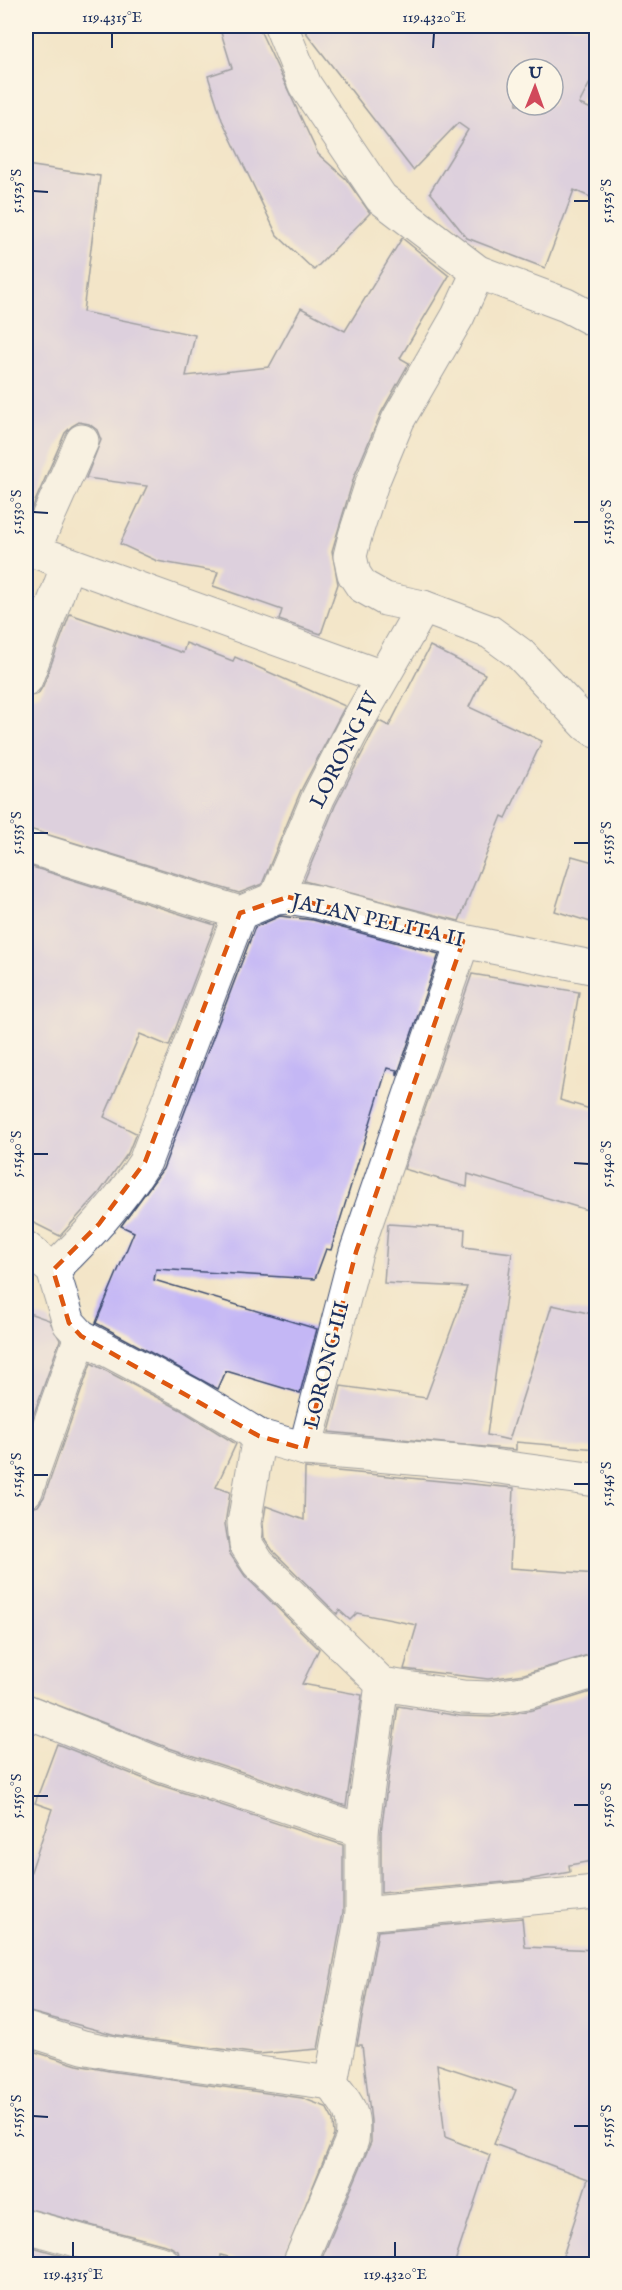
<svg xmlns="http://www.w3.org/2000/svg" width="622" height="2290" viewBox="0 0 622 2290" font-family="'IM FELL English',serif">
  <style>
    .building { fill: #c4b7f5; fill-rule: evenodd }
    .lines { fill: none; stroke-linecap: round; stroke-linejoin: round }
    .minor-casing { stroke: #3b4a6e; stroke-width: 35 }
    .minor { stroke: #fff; stroke-width: 33 }
    .marked { fill: none; stroke: #de5710; stroke-width: 4.5; stroke-dasharray: 12 8; stroke-linejoin: round }
    .ticks { fill: none; stroke: #1b2f5e; stroke-width: 2 }
    .labels { text-anchor: middle; stroke-width: 4.5; stroke-linejoin: round; paint-order: stroke }
    .street-label { font-size: 21px; fill: #1b2f5e; stroke: #fcf5e5 }
    .neatline { fill: none; stroke: #1b2f5e; stroke-width: 2 }
    .ticks-label { font-size: 15px; text-anchor: middle; fill: #1b2f5e }
  </style>
  <rect width="100%" height="100%" fill="#fcf5e5"/>
  <filter id="ink" filterUnits="userSpaceOnUse"><feTurbulence type="fractalNoise" baseFrequency=".0167" numOctaves="2"/><feDisplacementMap in="SourceGraphic" scale="12" xChannelSelector="R" yChannelSelector="G"/><feConvolveMatrix kernelMatrix="1 2 1 2 8 2 1 2 1" color-interpolation-filters="sRGB"/></filter>
  <filter id="wash" filterUnits="userSpaceOnUse"><feTurbulence type="fractalNoise" baseFrequency=".008" numOctaves="4" result="noise"/><feDisplacementMap in="SourceGraphic" scale="24" xChannelSelector="R" yChannelSelector="G"/><feGaussianBlur stdDeviation="1.35" result="paint"/><feColorMatrix in="noise" values="0 0 0 0 0 0 0 0 0 0 0 0 0 0 0 0 0 1.4 0 .05"/><feComposite in="paint" operator="in"/></filter>
  <g filter="url(#wash)">
    <rect width="100%" height="100%" fill="#f3e5c8"/>
    <g id="blocks">
      <g class="building">
        <polygon points="219,26 258,26 318,154 346,179 370,213 314,270 277,235 222,120 208,76 232,68"/>
        <path d="M301,26H597V69L579,104L597,111V200L574,190L545,268L467,238L430,192L468,130L458,123L413,170ZM517,69H553V105H517Z"/>
        <polygon points="26,165 100,176 83,312 195,335 186,376 269,367 301,308 345,331 402,238 449,276 400,358 409,363 381,413 354,477 332,551 338,584 321,634 279,620 282,610 213,586 218,572 157,561 120,544 147,486 86,478 101,440 97,430 89,424 79,422 72,426 65,433 26,522"/>
        <polygon points="26,599 34,604 26,626"/>
        <polygon points="70,614 183,653 186,643 233,661 235,657 345,706 301,790 262,884 239,893 26,828 26,697 38,694 43,686"/>
        <polygon points="430,646 485,674 469,707 542,741 506,818 502,816 459,921 304,881 335,806 368,742 379,721 389,726"/>
        <polygon points="572,856 597,863 597,924 555,911"/>
        <polygon points="26,865 215,925 169,1046 140,1034 104,1117 136,1133 128,1153 99,1193 60,1236 26,1219"/>
        <polygon points="280,916 313,920 439,954 397,1076 397,1070 387,1068 331,1250 326,1249 315,1279 156,1269 154,1280 317,1329 300,1393 226,1371 218,1389 96,1323 134,1232 121,1226 163,1169 255,927"/>
        <polygon points="472,974 579,992 560,1100 597,1111 597,1213 468,1174 467,1187 404,1169"/>
        <polygon points="388,1224 465,1229 464,1247 512,1253 487,1435 509,1440 552,1305 597,1315 597,1449 516,1442 516,1450 329,1432 341,1386 426,1398 467,1287 384,1283"/>
        <polygon points="26,1312 49,1320 60,1340 26,1436"/>
        <polygon points="91,1363 183,1411 236,1444 216,1487 230,1492 225,1524 230,1554 245,1576 319,1649 302,1684 362,1695 346,1806 169,1748 26,1693 26,1509 38,1506 44,1497"/>
        <polygon points="305,1468 514,1488 510,1568 597,1574 595,1653 524,1674 488,1679 404,1669 417,1625 357,1613 350,1620 339,1610 337,1614 273,1551 264,1538 263,1524 266,1506 304,1520"/>
        <polygon points="597,1690 597,1860 569,1865 570,1872 527,1880 381,1893 381,1832 398,1706 460,1716 492,1717 533,1710"/>
        <polygon points="57,1744 157,1784 343,1845 343,1912 318,2049 259,2054 116,2035 26,2011 26,1886 52,1809 35,1803"/>
        <polygon points="522,1918 525,1947 597,1950 597,2265 560,2265 588,2179 494,2144 516,2090 437,2064 445,2137 490,2155 454,2265 319,2265 371,2142 371,2121 362,2045 357,2045 378,1931"/>
        <polygon points="26,2049 77,2065 109,2071 302,2098 326,2107 333,2120 334,2135 281,2265 256,2265 221,2255 220,2265 182,2265 178,2251 169,2246 26,2208"/>
        <polygon points="26,2245 95,2265 26,2265"/>
      </g>
    </g>
  </g>
  <g filter="url(#ink)">
    <use href="#blocks" fill-opacity="0" stroke="#3b4a6e" stroke-width="1.5"/>
    <g class="lines">
      <g class="minor-casing">
        <g id="minor">
          <polyline points="281,26 305,85 381,198 478,272 566,305 596,321"/>
          <polyline points="478,272 458,316 398,420 372,483 355,536 350,556 354,574 362,586 385,599 423,607 490,632 520,654 587,725 596,731"/>
          <polyline points="26,548 382,677"/>
          <polyline points="33,551 82,441"/>
          <polyline points="26,679 68,564"/>
          <polyline points="26,846 240,913 276,898 288,897 317,902 463,941 596,968"/>
          <polyline points="276,898 318,798 351,733 423,607"/>
          <polyline points="26,1248 53,1270 69,1323 81,1336 192,1395 259,1436 305,1449 470,1463 596,1480"/>
          <path d="M53,1270C88,1236 119,1203 145,1162L240,913"/>
          <polyline points="259,1436 244,1523 246,1544 258,1563 382,1684 463,1697 489,1698 528,1692 596,1671"/>
          <polyline points="305,1449 356,1252 463,941"/>
          <polyline points="26,1491 81,1336"/>
          <polyline points="26,1711 163,1766 362,1831"/>
          <polyline points="362,1914 596,1892"/>
          <polyline points="26,2029 83,2047 113,2053 331,2083"/>
          <polyline points="26,2226 164,2264"/>
          <path d="M299,2264L352,2140C356,2112 347,2104 331,2083L362,1914V1831L382,1684"/>
        </g>
      </g>
      <use href="#minor" class="minor"/>
    </g>
  </g>
  <path d="M0 0H622V2290H0ZM288,897L463,941L356,1252L305,1449L259,1436L81,1336L69,1323L53,1270L99,1224L145,1162L240,913Z" fill="#f3e5c8" fill-opacity=".55" fill-rule="evenodd"/>
  <path class="marked" d="M288,897L463,941L356,1252L305,1449L259,1436L81,1336L69,1323L53,1270L99,1224L145,1162L240,913Z"/>
  <path class="ticks" d="M112,48V33M433,48L434,33M33,191L48,192M574,201H589M33,512L48,513M574,522H589M33,833H48M574,843H589M33,1154H48M574,1163L589,1164M33,1475H48M574,1484H589M33,1796H48M574,1805H589M33,2116L48,2117M574,2126H589M73,2257V2242M395,2257V2242"/>
  <g class="labels">
    <g class="street-label">
      <text transform="translate(344 750) rotate(-63)" y="7">LORONG IV</text>
      <text transform="translate(378 920) rotate(13)" y="7">JALAN PELITA II</text>
      <text transform="translate(326 1365) rotate(-76)" y="7">LORONG III</text>
    </g>
  </g>
  <rect width="622" height="2290" fill="none" stroke="#fcf5e5" stroke-width="66"/>
  <g transform="translate(535 87) rotate(1)"><circle r="28" fill="#fcf5e5" stroke="#a2a6af" stroke-width="1.5"/>
  <path d="M0-4.5L10 22L0 15L-10 22Z" fill="#d1495b"/>
  <text y="-9" font-size="16" font-weight="bold" text-anchor="middle" fill="#1b2f5e">U</text>
  </g>
  <rect x="33" y="33" width="556" height="2224" class="neatline"/>
  <g class="ticks-label">
    <text x="112" y="22">119.4315°E</text>
    <text x="434" y="22">119.4320°E</text>
    <text transform="translate(16 191) rotate(-90)" y="5">5.1525°S</text>
    <text transform="translate(606 201) rotate(-90)" y="5">5.1525°S</text>
    <text transform="translate(16 512) rotate(-90)" y="5">5.1530°S</text>
    <text transform="translate(606 522) rotate(-90)" y="5">5.1530°S</text>
    <text transform="translate(16 833) rotate(-90)" y="5">5.1535°S</text>
    <text transform="translate(606 843) rotate(-90)" y="5">5.1535°S</text>
    <text transform="translate(16 1154) rotate(-90)" y="5">5.1540°S</text>
    <text transform="translate(606 1164) rotate(-90)" y="5">5.1540°S</text>
    <text transform="translate(16 1475) rotate(-90)" y="5">5.1545°S</text>
    <text transform="translate(606 1484) rotate(-90)" y="5">5.1545°S</text>
    <text transform="translate(16 1796) rotate(-90)" y="5">5.1550°S</text>
    <text transform="translate(606 1805) rotate(-90)" y="5">5.1550°S</text>
    <text transform="translate(16 2116) rotate(-90)" y="5">5.1555°S</text>
    <text transform="translate(606 2126) rotate(-90)" y="5">5.1555°S</text>
    <text x="73" y="2279">119.4315°E</text>
    <text x="395" y="2279">119.4320°E</text>
  </g>
</svg>
